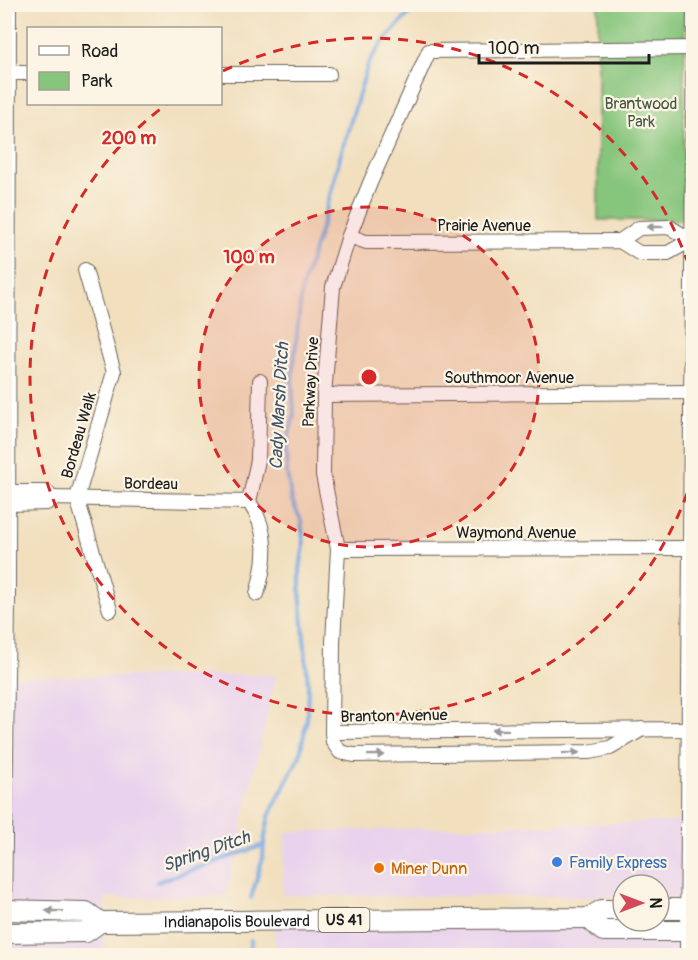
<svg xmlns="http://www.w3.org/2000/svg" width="698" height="960" viewBox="0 0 698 960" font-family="Pangolin,sans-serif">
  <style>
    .built { fill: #e9d2ed }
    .park { fill: #86c57c; stroke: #51704c; stroke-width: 1.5 }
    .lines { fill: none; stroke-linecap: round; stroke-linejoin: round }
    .stream { stroke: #76a8e1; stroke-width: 4 }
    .minor-casing { stroke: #676055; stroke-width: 16 }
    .highway-casing { stroke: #676055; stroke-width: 22 }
    .minor { stroke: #fff; stroke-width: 14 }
    .highway { stroke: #fff; stroke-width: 20 }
    .oneway { fill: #999 }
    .ring { fill: none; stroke: #d62828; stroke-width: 3; stroke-dasharray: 10 8 }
    .shop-dot { fill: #3f7fe0; stroke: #fcf5e5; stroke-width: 2 }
    .food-dot { fill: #e8710a; stroke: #fcf5e5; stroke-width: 2 }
    .labels { text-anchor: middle; stroke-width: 4.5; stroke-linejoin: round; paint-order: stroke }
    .shield { fill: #fcf5e5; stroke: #5f5d58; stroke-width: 1.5 }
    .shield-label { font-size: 15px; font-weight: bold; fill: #1c1c1c }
    .park-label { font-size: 16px; fill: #41573e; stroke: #fcf5e5 }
    .street-label { font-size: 16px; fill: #1c1c1c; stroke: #fcf5e5 }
    .shop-label { font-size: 16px; fill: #366cbe; stroke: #fcf5e5; text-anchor: start }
    .food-label { font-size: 16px; fill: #c56008; stroke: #fcf5e5; text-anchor: start }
    .water-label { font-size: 18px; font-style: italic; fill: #40546b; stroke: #fcf5e5 }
    .centre { fill: #d62828; stroke: #fcf5e5; stroke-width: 3 }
    .ring-label { font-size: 18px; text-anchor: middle; font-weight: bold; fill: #d62828; stroke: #fcf5e5; stroke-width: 4.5; stroke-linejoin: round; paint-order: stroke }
  </style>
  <rect width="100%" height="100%" fill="#fcf5e5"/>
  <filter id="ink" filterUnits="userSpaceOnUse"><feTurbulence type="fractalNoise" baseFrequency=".0167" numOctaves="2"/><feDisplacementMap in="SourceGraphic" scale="12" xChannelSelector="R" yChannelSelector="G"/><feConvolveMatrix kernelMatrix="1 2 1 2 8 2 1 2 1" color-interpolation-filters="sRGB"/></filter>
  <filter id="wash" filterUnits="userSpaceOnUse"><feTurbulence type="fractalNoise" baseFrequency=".008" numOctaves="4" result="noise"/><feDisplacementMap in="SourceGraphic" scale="24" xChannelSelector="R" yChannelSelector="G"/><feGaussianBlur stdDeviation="1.35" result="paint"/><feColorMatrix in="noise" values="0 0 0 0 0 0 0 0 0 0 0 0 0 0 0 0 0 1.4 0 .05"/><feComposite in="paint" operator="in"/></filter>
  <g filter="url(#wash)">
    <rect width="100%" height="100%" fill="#f1dfbe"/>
    <g class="built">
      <polygon points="276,675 226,896 105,898 104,955 5,955 4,677"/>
      <polygon points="693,821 693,896 659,897 659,885 623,885 623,897 282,895 286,832"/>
      <polygon points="586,920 685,933 685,955 275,955 275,923"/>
    </g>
    <polygon class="park" points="598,5 685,5 683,220 598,220"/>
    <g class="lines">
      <g class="stream">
        <polyline points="157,882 264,845"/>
        <polyline points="251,898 263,857 264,841 269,816 300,755 307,718 308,684 300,590 300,567 304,546 301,520 292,501 287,473 286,448 294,415 292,380 302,287 323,222 340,157 368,64 382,43 418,4"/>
        <polyline points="249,956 251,940"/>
      </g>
    </g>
  </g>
  <g filter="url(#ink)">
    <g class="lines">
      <g class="minor-casing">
        <g id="minor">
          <polyline points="9,73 28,73"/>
          <polyline points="220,74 329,74"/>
          <polyline points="349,236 366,242 620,241 639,253 668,253 691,240 694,240"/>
          <polyline points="620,241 639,228 669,227 691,240"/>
          <polyline points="85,270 114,372 77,498 110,610"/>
          <polyline points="324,395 694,392"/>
          <polyline points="8,492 47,492 51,498"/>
          <polyline points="8,504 47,503 51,498 249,502"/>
          <polyline points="338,549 694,548"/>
          <path d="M257,594C266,562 270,531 249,502L258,460L260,381"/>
          <polyline points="642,729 610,748 589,752 354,755 340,752 333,742 332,732 333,642 338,549 323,475 324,395 333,287 349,236 370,183 429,51 694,48"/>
          <polyline points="332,732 694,729"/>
          <polyline points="4,915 8,599 9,4"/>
          <polyline points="687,956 694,9"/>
        </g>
      </g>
      <g class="highway-casing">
        <g id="highway">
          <polyline points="659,909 694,909"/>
          <polyline points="4,910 86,912 100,922"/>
          <polyline points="588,918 603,931 694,931"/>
          <path id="s1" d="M4,933L86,932L100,922L588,918L602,910H623"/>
        </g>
      </g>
      <use href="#minor" class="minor"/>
      <use href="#highway" class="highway"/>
    </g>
    <defs><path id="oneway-solid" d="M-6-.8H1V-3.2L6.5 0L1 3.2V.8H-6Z" transform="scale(1.5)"/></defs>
    <g class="oneway">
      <use href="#oneway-solid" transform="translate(655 227) rotate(179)"/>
      <use href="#oneway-solid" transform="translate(500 730) rotate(179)"/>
      <use href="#oneway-solid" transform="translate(571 753) rotate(-1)"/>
      <use href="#oneway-solid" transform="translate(376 755) rotate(-1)"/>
      <use href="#oneway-solid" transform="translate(54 911) rotate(-179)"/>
    </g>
  </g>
  <circle cx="369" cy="377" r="170" fill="#d62828" fill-opacity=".12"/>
  <g class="ring">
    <circle cx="369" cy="377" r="170"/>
    <path d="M693 476A339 339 0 1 1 167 104M223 71A339 339 0 0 1 693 278"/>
  </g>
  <circle class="shop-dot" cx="557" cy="862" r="6"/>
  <circle class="food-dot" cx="379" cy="868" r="6"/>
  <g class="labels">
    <rect class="shield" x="318.5" y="908" width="51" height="24" rx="4.5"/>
    <g class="shield-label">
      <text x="344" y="925">US 41</text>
    </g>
    <g class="park-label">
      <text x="641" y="109">Brantwood<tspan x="641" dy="18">Park</tspan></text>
    </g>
    <g class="street-label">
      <text x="484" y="231">Prairie Avenue</text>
      <text x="509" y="383">Southmoor Avenue</text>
      <text transform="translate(310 382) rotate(-87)" y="6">Parkway Drive</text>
      <text transform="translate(78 435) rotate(-74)" y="6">Bordeau Walk</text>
      <text transform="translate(151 483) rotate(1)" y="6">Bordeau</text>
      <text x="516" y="538">Waymond Avenue</text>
      <text transform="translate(394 715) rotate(-1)" y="6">Branton Avenue</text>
      <text dy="6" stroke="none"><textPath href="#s1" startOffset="236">Indianapolis Boulevard</textPath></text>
    </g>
    <g class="shop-label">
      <text x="569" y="868">Family Express</text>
    </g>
    <g class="food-label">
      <text x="391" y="874">Miner Dunn</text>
    </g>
    <g class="water-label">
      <text transform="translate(279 406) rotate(-87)" y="6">Cady Marsh Ditch</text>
      <text transform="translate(206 851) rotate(-19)" y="6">Spring Ditch</text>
    </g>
  </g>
  <circle cx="369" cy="377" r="9" class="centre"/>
  <g class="ring-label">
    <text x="129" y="144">200 m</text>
    <text x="249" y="263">100 m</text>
  </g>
  <rect width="698" height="960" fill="none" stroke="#fcf5e5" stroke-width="24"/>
  <rect x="27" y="27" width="195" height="78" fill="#fcf5e5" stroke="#a29e95" stroke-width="1.5"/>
  <rect x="39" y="46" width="30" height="9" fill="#ffffff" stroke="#a29e95" stroke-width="1.5"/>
  <text x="81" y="57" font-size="18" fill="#1c1c1c">Road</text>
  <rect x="39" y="72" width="30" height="18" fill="#86c57c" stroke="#a29e95" stroke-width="1.5"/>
  <text x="81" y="87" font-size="18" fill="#1c1c1c">Park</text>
  <g transform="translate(641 903) rotate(90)"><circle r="28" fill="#fcf5e5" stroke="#a29e95" stroke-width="1.5"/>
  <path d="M0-4.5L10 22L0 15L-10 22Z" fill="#d1495b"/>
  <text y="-9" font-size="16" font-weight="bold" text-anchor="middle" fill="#1c1c1c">N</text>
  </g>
  <path d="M479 54v9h170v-9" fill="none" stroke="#1c1c1c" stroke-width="3"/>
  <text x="488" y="54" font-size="18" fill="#1c1c1c" stroke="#fcf5e5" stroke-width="4.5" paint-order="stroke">100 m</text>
</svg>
